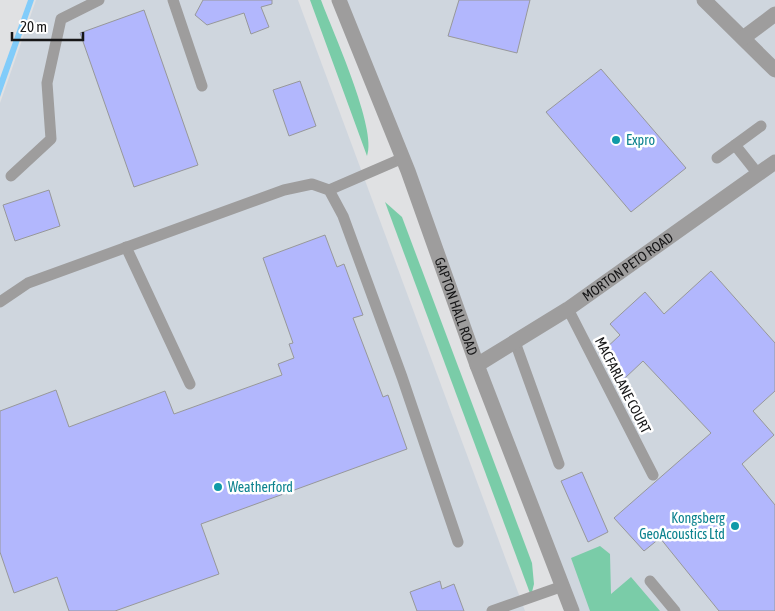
<svg xmlns="http://www.w3.org/2000/svg" width="775" height="611" viewBox="0 0 775 611" font-family="'Asap Condensed',sans-serif">
  <style>
    .built { fill: #cfd6de }
    .green { fill: #7acca8 }
    .water { fill: #81ccfa }
    .building { fill: #b2b7fd; stroke: #97989a }
    .lines { fill: none; stroke-linecap: round; stroke-linejoin: round }
    .service { stroke: #9e9d9d; stroke-width: 11 }
    .minor { stroke: #9e9d9d; stroke-width: 15 }
    .tertiary { stroke: #9e9d9d; stroke-width: 15 }
    .culture-dot { fill: #0f9aa8; stroke: #fff; stroke-width: 2 }
    .labels { text-anchor: middle; stroke-width: 5; stroke-linejoin: round; paint-order: stroke }
    .culture-label { font-size: 14px; fill: #0d838f; stroke: #fff; text-anchor: start }
    .street-label { font-size: 14px; fill: #161617; stroke: #fff }
  </style>
  <rect width="100%" height="100%" fill="#e0e1e3"/>
  <g class="built">
    <polygon points="36,0 298,0 525,611 0,611 0,103"/>
    <polygon points="340,0 775,0 775,611 578,611"/>
  </g>
  <g class="green">
    <path d="M310,0H321C332,30 378,130 367,156Z"/>
    <polygon points="385,202 402,217 532,563 534,584 531,596"/>
    <polygon points="600,546 610,554 611,594 631,577 660,611 590,611 571,558"/>
  </g>
  <polygon class="water" points="28,0 34,0 0,97 0,78"/>
  <g class="building">
    <polygon points="203,0 272,0 272,4 261,7 269,27 251,34 244,13 207,25 195,15"/>
    <polygon points="459,0 530,0 517,53 448,36"/>
    <polygon points="144,10 198,165 134,187 80,33"/>
    <polygon points="601,69 686,168 631,212 546,112"/>
    <polygon points="300,81 316,126 289,136 273,90"/>
    <polygon points="49,190 60,226 15,241 3,205"/>
    <polygon points="325,235 337,267 344,264 363,315 353,318 383,397 388,395 407,449 201,524 219,574 115,611 69,611 57,577 14,593 0,552 0,411 56,390 69,427 165,391 174,414 282,375 278,364 294,358 289,344 293,343 263,258"/>
    <polygon points="711,271 775,343 775,391 753,411 774,435 742,464 775,505 775,611 719,611 660,538 644,551 614,518 711,433 643,361 624,379 609,363 614,359 604,350 620,335 610,324 645,292 664,314"/>
    <polygon points="582,472 608,532 588,542 561,481"/>
    <polygon points="440,581 442,589 454,584 464,611 417,611 410,592"/>
  </g>
  <g class="lines">
    <g class="service">
      <polyline points="173,0 202,86"/>
      <polyline points="717,158 735,145"/>
      <polyline points="758,174 735,145 761,126"/>
      <polyline points="11,176 51,139 47,83 61,19 99,0"/>
      <polyline points="329,190 403,158"/>
      <polyline points="126,247 190,384"/>
      <polyline points="0,302 28,283 284,190 312,184 329,190 343,216 402,377 458,542"/>
      <polyline points="568,309 653,475"/>
      <polyline points="515,342 559,464"/>
      <polyline points="650,581 675,611"/>
      <polyline points="492,611 563,586"/>
    </g>
    <g class="minor">
      <polyline points="704,0 775,70"/>
      <polyline points="743,38 775,14"/>
    </g>
    <g class="tertiary">
      <path id="s1" d="M339,0L408,171L477,365L572,611"/>
      <path id="s2" d="M477,365L568,309L775,162"/>
    </g>
  </g>
  <g class="culture-dot">
    <circle cx="616" cy="140" r="5"/>
    <circle cx="218" cy="487" r="5"/>
    <circle cx="735" cy="526" r="5"/>
  </g>
  <g class="labels">
    <g class="culture-label">
      <text x="626" y="145">Expro</text>
      <text x="228" y="492">Weatherford</text>
      <text x="725" y="523" text-anchor="end">Kongsberg<tspan x="725" dy="16">GeoAcoustics Ltd</tspan></text>
    </g>
    <g class="street-label">
      <text dy="5" stroke="none"><textPath href="#s2" startOffset="180">MORTON PETO ROAD</textPath></text>
      <text dy="5" stroke="none"><textPath href="#s1" startOffset="328">GAPTON HALL ROAD</textPath></text>
      <text transform="translate(623 385) rotate(63)" y="5">MACFARLANE COURT</text>
    </g>
  </g>
  <path d="M12 32v8h71v-8" fill="none" stroke="#161617" stroke-width="2.5"/>
  <text x="20" y="32" font-size="15" fill="#161617" stroke="#ffffff" stroke-width="4" paint-order="stroke">20 m</text>
</svg>
